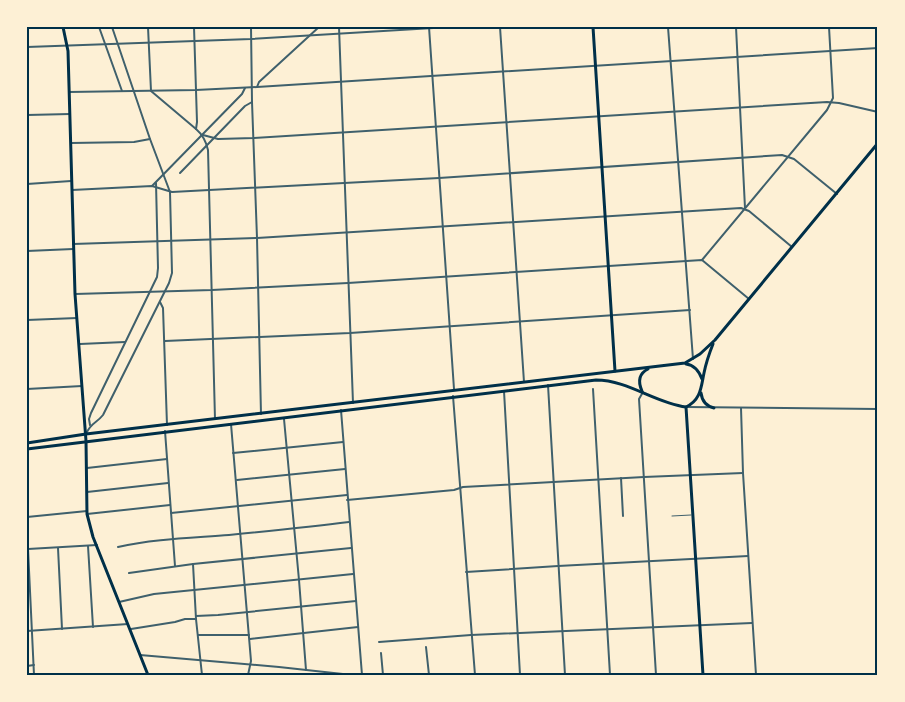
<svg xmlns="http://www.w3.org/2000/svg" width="905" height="702" viewBox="0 0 905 702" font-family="'Sofia Sans Condensed',sans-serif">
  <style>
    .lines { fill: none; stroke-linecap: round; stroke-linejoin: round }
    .service { stroke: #3f606c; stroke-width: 1 }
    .minor { stroke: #3f606c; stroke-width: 2 }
    .tertiary { stroke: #3f606c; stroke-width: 2 }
    .secondary { stroke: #003049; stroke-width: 3 }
    .primary { stroke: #003049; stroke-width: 3 }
    .neatline { fill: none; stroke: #003049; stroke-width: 2 }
  </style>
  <rect width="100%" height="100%" fill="#fdf0d5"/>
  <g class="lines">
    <polyline class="service" points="672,516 691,515"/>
    <g class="minor">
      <polyline points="99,27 122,91"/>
      <polyline points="148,27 151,91 196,129"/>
      <path d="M194,27L197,122L196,129C203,135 206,141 208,150L215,419"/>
      <polyline points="251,27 252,102 257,238 261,414"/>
      <polyline points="429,27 454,389"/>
      <polyline points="500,27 524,382"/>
      <polyline points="668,27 693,359"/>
      <polyline points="736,27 745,208"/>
      <polyline points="27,47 251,39 450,27"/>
      <polyline points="257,87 259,82 319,27"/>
      <polyline points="69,92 196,90 257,87 878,48"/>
      <polyline points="27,115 70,114"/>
      <polyline points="203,135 218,139 254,138 827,102 839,103 878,112"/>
      <polyline points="71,143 134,142 150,139"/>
      <polyline points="180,173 245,106 252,102"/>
      <polyline points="27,184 71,181"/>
      <polyline points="152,186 242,94 245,88"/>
      <polyline points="72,190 152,186 172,192 439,178 782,155 794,159 837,194"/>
      <polyline points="73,244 257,238 741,208 749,211 792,247"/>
      <polyline points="27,251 73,249"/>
      <polyline points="702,260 827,110 833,98 829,27"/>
      <polyline points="75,294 212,290 348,283 702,260 749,299"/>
      <polyline points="160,302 163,308 167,425"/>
      <polyline points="27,320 77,318"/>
      <polyline points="165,341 350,333 690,310"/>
      <polyline points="80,344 125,342"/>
      <polyline points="548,385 565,675"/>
      <polyline points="27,389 82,386"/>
      <polyline points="593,389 610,675"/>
      <polyline points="504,391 520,675"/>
      <polyline points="643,392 639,399 656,675"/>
      <polyline points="453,396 475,675"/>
      <polyline points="741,408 743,473 756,675"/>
      <polyline points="341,410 362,675"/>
      <polyline points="284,419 299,580 306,670"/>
      <polyline points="231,424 251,661 248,675"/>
      <polyline points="90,425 89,419 91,413 157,277 158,268 156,183"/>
      <polyline points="165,431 175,566"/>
      <path d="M86,434C91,422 96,424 103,415L169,283L172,273L170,192L150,139L112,27"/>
      <polyline points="233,453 343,442"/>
      <polyline points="87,468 167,459"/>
      <polyline points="621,478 623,516"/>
      <polyline points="237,480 345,469"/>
      <polyline points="87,492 168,483"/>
      <polyline points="347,500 454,490 463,487 644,477 743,473"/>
      <polyline points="171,513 347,495"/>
      <polyline points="87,514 170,505"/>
      <polyline points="27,517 87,511"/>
      <polyline points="88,546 93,627"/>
      <path d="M118,547C154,539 192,538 229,535C269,531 309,527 349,522"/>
      <polyline points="58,548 62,629"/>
      <polyline points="28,549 34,675"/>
      <polyline points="28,549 97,545"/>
      <polyline points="193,564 196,619 202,675"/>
      <polyline points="466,572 558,566 748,556"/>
      <polyline points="129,573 193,564 351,548"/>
      <polyline points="119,602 154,594 353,574"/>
      <polyline points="196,616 218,615 356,601"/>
      <polyline points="131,629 175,622 185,619 196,619"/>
      <polyline points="27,631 128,624"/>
      <polyline points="198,635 249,635"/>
      <polyline points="250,639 358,627"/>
      <polyline points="379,642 471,635 752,623"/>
      <polyline points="426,647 429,675"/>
      <polyline points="381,653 383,675"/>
      <polyline points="140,655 279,667 352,675"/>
      <polyline points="27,666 34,665"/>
    </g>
    <g class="tertiary">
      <polyline points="339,27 353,403"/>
      <polyline points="686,407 878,409"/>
    </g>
    <g class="secondary">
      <polyline points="63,27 68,51 75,294 86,441 87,514 93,537 148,675"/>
      <polyline points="593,27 615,371"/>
      <polyline points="686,407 703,675"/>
    </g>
    <g class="primary">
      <path d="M686,364C694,365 699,371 702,379"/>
      <path d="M642,391C638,382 638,374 648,369"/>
      <path d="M701,393C702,401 706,406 714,408"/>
      <polyline points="27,443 86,434 685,363 700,354 715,340 878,143"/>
      <path d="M27,449L596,380C628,380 655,403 686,407C701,400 701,387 704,373C706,363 709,354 713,344"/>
    </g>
  </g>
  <rect width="905" height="702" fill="none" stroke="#fdf0d5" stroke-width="57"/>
  <rect x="28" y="28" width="848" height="646" class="neatline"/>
</svg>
